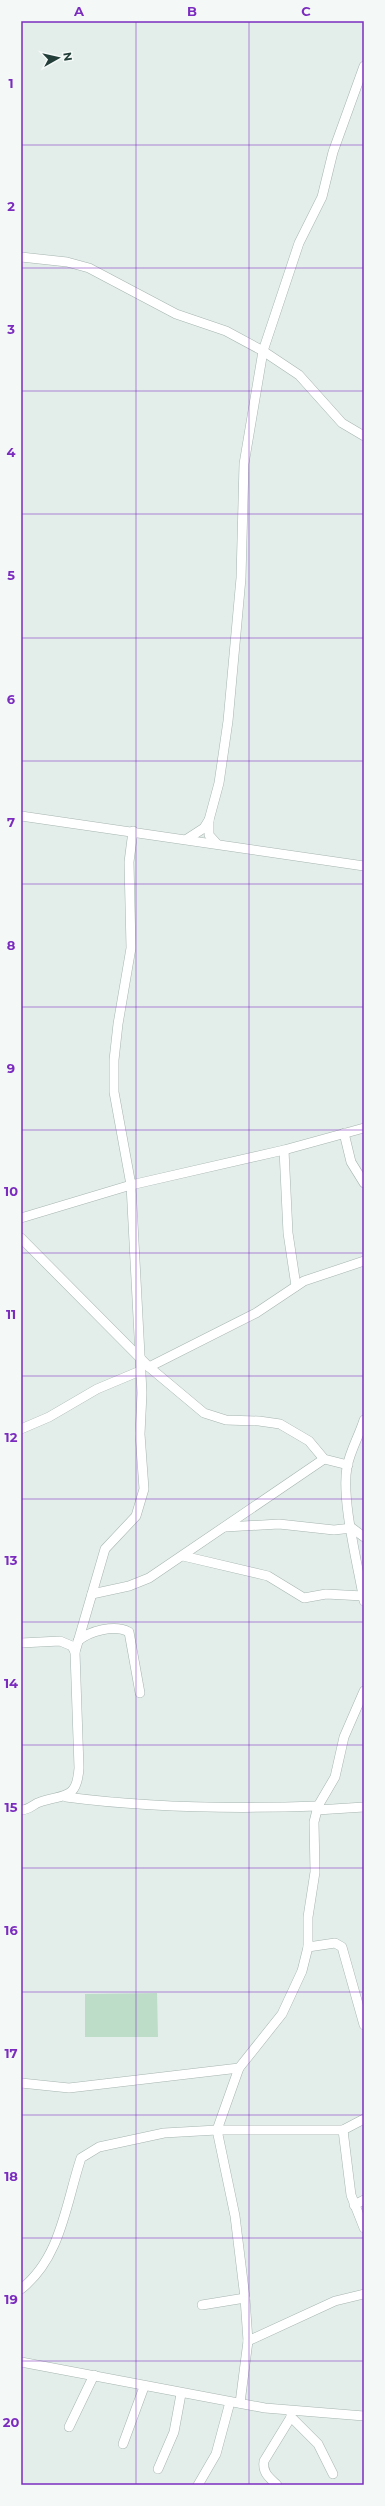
<svg xmlns="http://www.w3.org/2000/svg" width="385" height="2506" viewBox="0 0 385 2506" font-family="Montserrat,sans-serif">
  <style>
    .green { fill: #bdddc9 }
    .lines { fill: none; stroke-linecap: round; stroke-linejoin: round }
    .street-casing { stroke: #a6b5b1; stroke-width: 10 }
    .street { stroke: #fff; stroke-width: 9 }
    .grid { fill: none; stroke: #7b2cbf; stroke-width: 1; stroke-opacity: 0.55 }
    .neatline { fill: none; stroke: #7b2cbf; stroke-width: 1.5 }
    .grid-label { font-size: 13px; text-anchor: middle; font-weight: bold; fill: #7b2cbf }
  </style>
  <rect width="100%" height="100%" fill="#e3edea"/>
  <polygon class="green" points="157,1993 158,2037 85,2037 85,1994"/>
  <g class="lines">
    <g class="street-casing">
      <g id="street">
        <polyline points="21,257 67,262 89,268 176,314 226,331 263,351 299,375 342,423 364,436"/>
        <polyline points="21,816 364,866"/>
        <polyline points="209,820 209,835 217,844"/>
        <polyline points="187,839 204,828 209,820 219,783 228,721 241,578 244,464 263,351 299,243 322,197 333,152 364,66"/>
        <polyline points="344,1133 351,1162 364,1183"/>
        <polyline points="284,1150 288,1233 296,1286"/>
        <polyline points="21,1218 131,1185 284,1150 364,1128"/>
        <polyline points="21,1238 149,1367 204,1413 226,1420 259,1421 280,1424 309,1441 324,1459 348,1465"/>
        <polyline points="149,1367 256,1313 304,1281 364,1261"/>
        <polyline points="21,1429 49,1417 97,1389 140,1371"/>
        <polyline points="225,1527 279,1524 334,1530 352,1528 364,1537"/>
        <polyline points="183,1556 268,1576 304,1598 326,1594 363,1596"/>
        <polyline points="92,1594 129,1586 149,1578 324,1459"/>
        <path d="M364,1601C358,1565 341,1500 347,1467C350,1451 359,1436 364,1420"/>
        <path d="M78,1641C89,1631 115,1624 129,1632L140,1693"/>
        <path d="M21,1643L60,1641L72,1646L75,1652L79,1768C77,1800 64,1794 40,1802C33,1804 30,1810 21,1810"/>
        <polyline points="75,1652 105,1549 136,1516 144,1489 140,1434 142,1393 131,1185 114,1092 114,1060 118,1024 131,948 129,862 133,831"/>
        <path d="M66,1797C149,1808 234,1809 318,1806"/>
        <polyline points="317,1810 364,1807"/>
        <polyline points="308,1947 335,1943 342,1947 364,2025"/>
        <polyline points="21,2083 69,2088 239,2068"/>
        <polyline points="343,2130 351,2195 364,2228"/>
        <polyline points="354,2205 364,2200"/>
        <path d="M21,2289C61,2258 66,2203 81,2158L99,2147L164,2133L217,2130H343L364,2119"/>
        <polyline points="202,2305 245,2298"/>
        <polyline points="248,2341 335,2301 364,2294"/>
        <polyline points="21,2362 265,2408 364,2416"/>
        <polyline points="240,2403 248,2341 245,2298 235,2216 217,2130 239,2068 282,2014 302,1971 308,1947 308,1917 315,1872 314,1822 318,1806 335,1777 344,1737 364,1691"/>
        <polyline points="291,2412 291,2417 318,2444 333,2474"/>
        <polyline points="69,2427 94,2375"/>
        <polyline points="123,2444 144,2387"/>
        <polyline points="158,2469 174,2432 181,2394"/>
        <polyline points="198,2485 216,2454 230,2402"/>
        <path d="M277,2485C270,2478 262,2473 264,2461L291,2417"/>
      </g>
    </g>
    <use href="#street" class="street"/>
  </g>
  <path class="grid" d="M136,21V2485M249,21V2485M21,145H364M21,268H364M21,391H364M21,514H364M21,638H364M21,761H364M21,884H364M21,1007H364M21,1130H364M21,1253H364M21,1376H364M21,1499H364M21,1622H364M21,1745H364M21,1868H364M21,1992H364M21,2115H364M21,2238H364M21,2361H364"/>
  <rect width="385" height="2506" fill="none" stroke="#f4f9f7" stroke-width="44"/>
  <g transform="translate(58 58) rotate(82)" stroke="#f4f9f7" stroke-width="3" paint-order="stroke">
  <path d="M0-3L7 15L0 10L-7 15Z" fill="#233e39"/>
  <text y="-6" font-size="11" font-weight="bold" text-anchor="middle" fill="#233e39">N</text>
  </g>
  <rect x="22" y="22" width="341" height="2462" class="neatline"/>
  <g class="grid-label">
    <text x="79" y="16">A</text>
    <text x="192" y="16">B</text>
    <text x="306" y="16">C</text>
    <text x="11" y="88">1</text>
    <text x="11" y="211">2</text>
    <text x="11" y="334">3</text>
    <text x="11" y="457">4</text>
    <text x="11" y="580">5</text>
    <text x="11" y="704">6</text>
    <text x="11" y="827">7</text>
    <text x="11" y="950">8</text>
    <text x="11" y="1073">9</text>
    <text x="11" y="1196">10</text>
    <text x="11" y="1319">11</text>
    <text x="11" y="1442">12</text>
    <text x="11" y="1565">13</text>
    <text x="11" y="1688">14</text>
    <text x="11" y="1812">15</text>
    <text x="11" y="1935">16</text>
    <text x="11" y="2058">17</text>
    <text x="11" y="2181">18</text>
    <text x="11" y="2304">19</text>
    <text x="11" y="2427">20</text>
  </g>
</svg>
